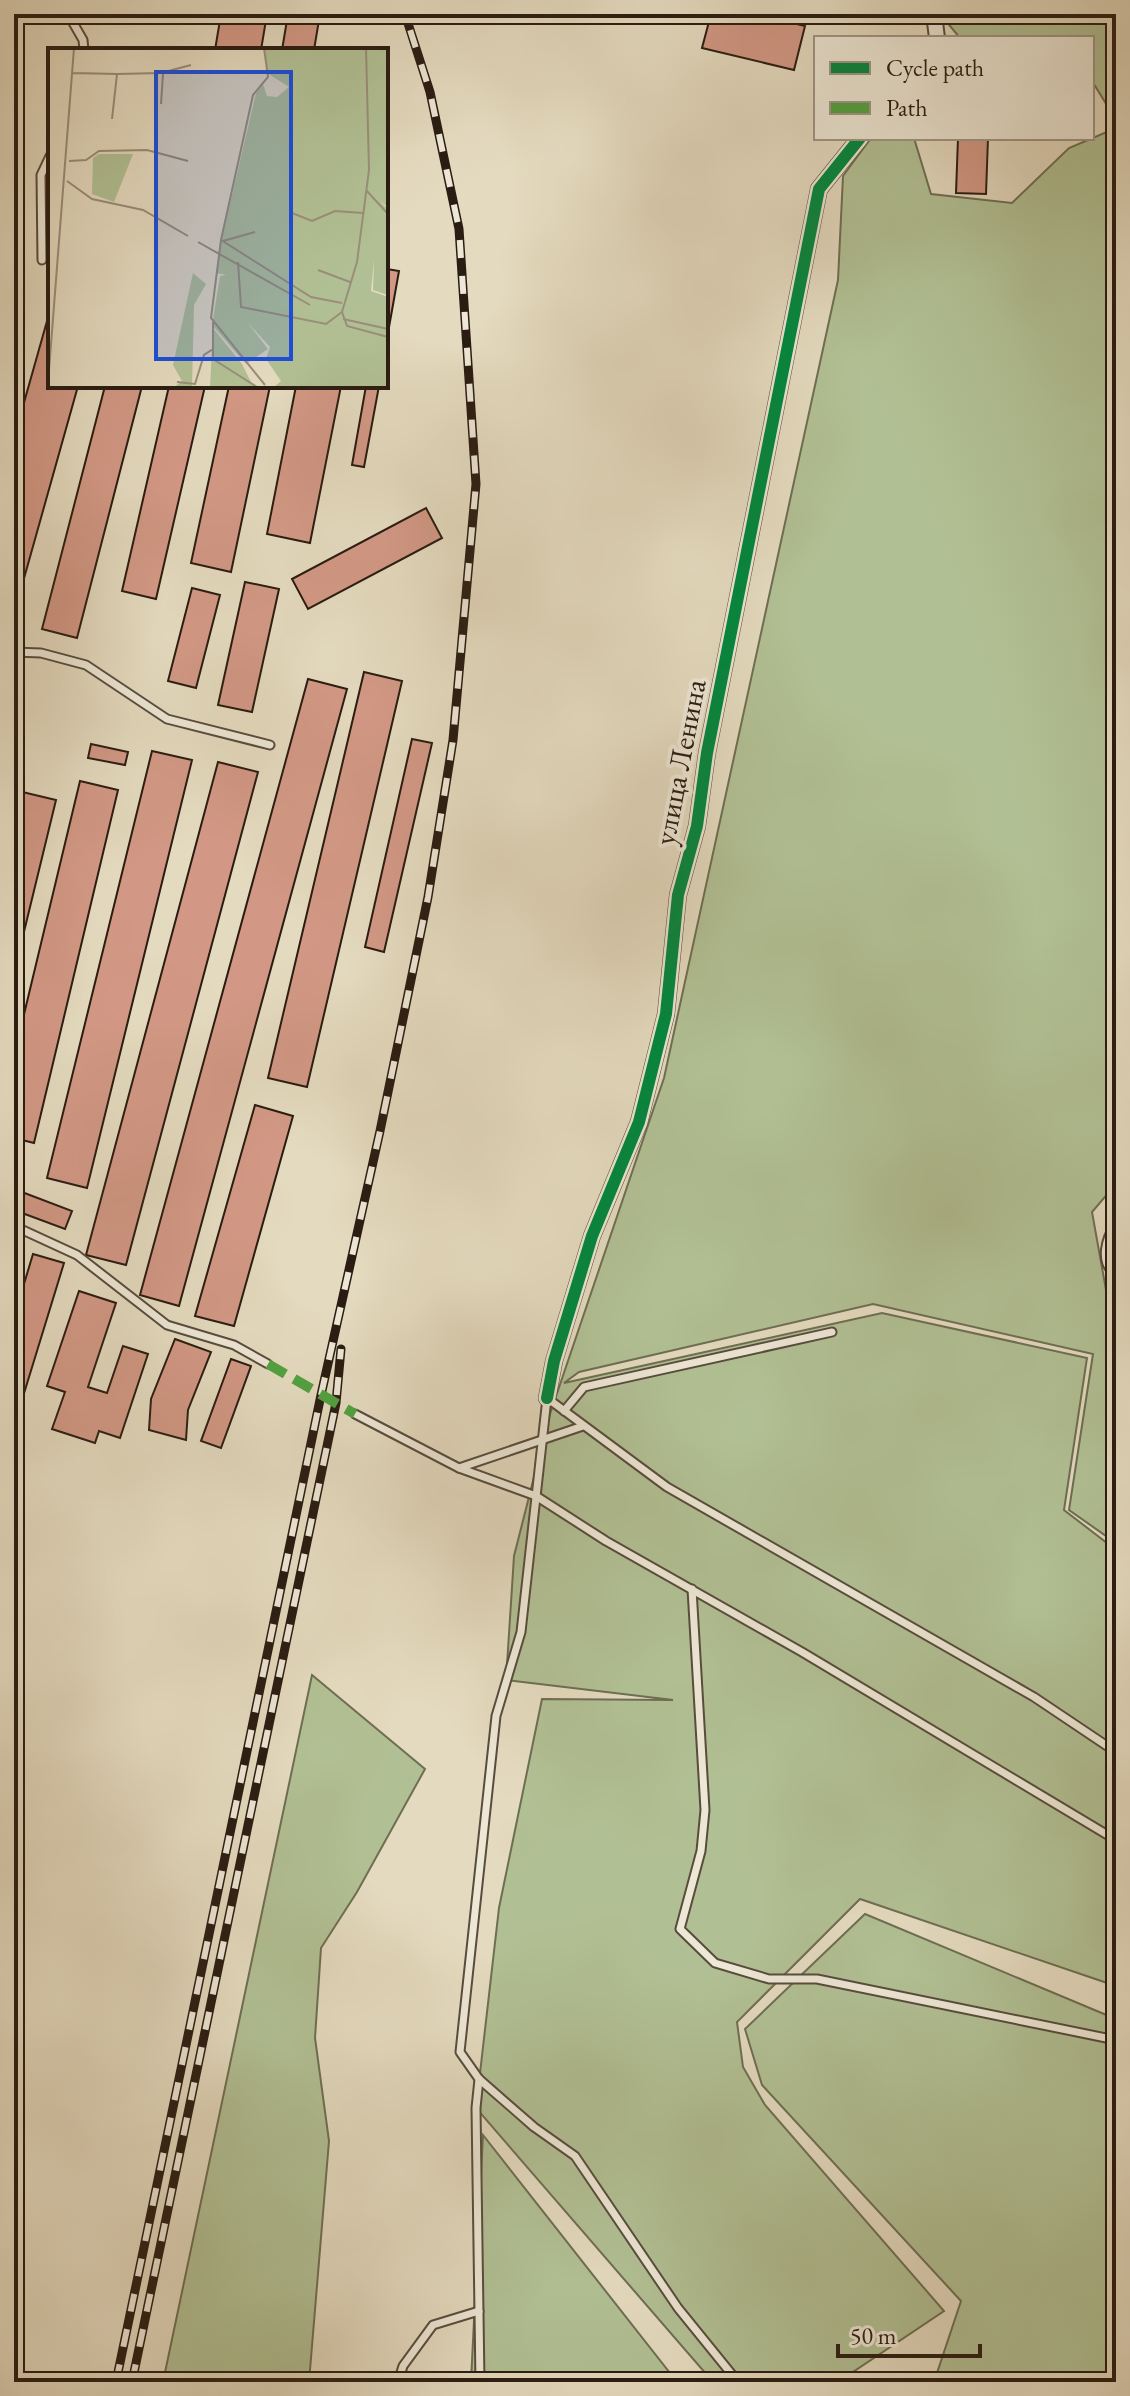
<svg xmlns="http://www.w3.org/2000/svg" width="1130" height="2396" viewBox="0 0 1130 2396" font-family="'EB Garamond',serif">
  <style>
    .green { fill: #b1c094; stroke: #6e6e53; stroke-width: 2 }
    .building { fill: #d29885; stroke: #2a1c12; stroke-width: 2 }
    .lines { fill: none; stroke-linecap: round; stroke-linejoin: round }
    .lane-casing { stroke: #584c3d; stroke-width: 11 }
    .street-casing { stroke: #584c3d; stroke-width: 18 }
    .lane { stroke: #ede7d5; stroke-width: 7 }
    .street { stroke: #ede7d5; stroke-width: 14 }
    .rail-casing { stroke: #2a1c12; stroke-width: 9 }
    .rail { stroke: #ede7d5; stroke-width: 6; stroke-dasharray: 18; stroke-linecap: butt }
    .quiet { stroke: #51a13f; stroke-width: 10; stroke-dasharray: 20 10; stroke-linecap: butt }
    .cycleway-casing { stroke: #ede7d5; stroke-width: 17 }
    .cycleway { stroke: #00873e; stroke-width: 12 }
    .labels { text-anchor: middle; stroke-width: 8; stroke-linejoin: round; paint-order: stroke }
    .street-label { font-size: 30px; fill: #2a1c12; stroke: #ede7d5 }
    .inset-road { fill: none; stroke: #9a8e7a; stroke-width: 2 }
    .view { fill: #1d4ed8; fill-opacity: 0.15; stroke: #1d4ed8; stroke-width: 4 }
    .inset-edge { fill: none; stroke: #2a1c12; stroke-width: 4 }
  </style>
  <rect width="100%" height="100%" fill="#e4dabf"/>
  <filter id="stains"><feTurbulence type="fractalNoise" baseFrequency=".0025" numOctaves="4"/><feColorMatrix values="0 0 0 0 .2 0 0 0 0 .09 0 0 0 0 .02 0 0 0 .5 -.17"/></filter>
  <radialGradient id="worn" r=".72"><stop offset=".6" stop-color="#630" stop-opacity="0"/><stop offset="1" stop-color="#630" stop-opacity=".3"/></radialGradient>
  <g class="green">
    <polygon points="940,14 1116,14 1116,120 1092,81 1092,38 960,38"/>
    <polygon points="1116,128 1116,1184 1092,1212 1108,1301 1116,1306 1116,1543 1069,1510 1093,1354 873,1304 579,1372 564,1383 882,1313 1087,1358 1064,1510 1116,1550 1116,1986 860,1899 737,2022 743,2067 765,2105 944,2311 838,2382 713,2382 476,2108 499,1908 542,1699 673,1700 506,1680 514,1556 550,1414 664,1078 838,280 843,176 871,138 914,138 931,194 1012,203 1069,148"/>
    <polygon points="312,1675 425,1769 357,1892 321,1948 315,2038 329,2141 309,2382 163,2382"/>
    <polygon points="865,1914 1116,2019 1116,2382 934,2382 961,2301 762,2085 745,2029"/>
    <polygon points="483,2135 677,2382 471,2382"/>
  </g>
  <g class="building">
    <polygon points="221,14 267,14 261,50 215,50"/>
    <polygon points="288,14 320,14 314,50 282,50"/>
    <polygon points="711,14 756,14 805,26 794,70 702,48"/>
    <polygon points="958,138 988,138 986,194 956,193"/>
    <polygon points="387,269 399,271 386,344 386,275"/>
    <polygon points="49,314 50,386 78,386 14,614 14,438"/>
    <polygon points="105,386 142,386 77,638 42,629"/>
    <polygon points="169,386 205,386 156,599 122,591"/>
    <polygon points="229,386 270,386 231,572 191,563"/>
    <polygon points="296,386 341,386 310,543 267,534"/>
    <polygon points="366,386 379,386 364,467 352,465"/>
    <polygon points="426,508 442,538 308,609 292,579"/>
    <polygon points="245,582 279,589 252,712 218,705"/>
    <polygon points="192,588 220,595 196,688 168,681"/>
    <polygon points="364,672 402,681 307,1087 268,1078"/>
    <polygon points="308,679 347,689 179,1306 140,1295"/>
    <polygon points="412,739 432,743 384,952 365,947"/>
    <polygon points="91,744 128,752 125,765 88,758"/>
    <polygon points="152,751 192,760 87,1188 47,1178"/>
    <polygon points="218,762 258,772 126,1265 86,1255"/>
    <polygon points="80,781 118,790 34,1143 14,1138 14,1056"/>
    <polygon points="14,790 56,800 14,973"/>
    <polygon points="255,1105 293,1116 234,1326 195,1316"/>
    <polygon points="14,1189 72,1211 65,1229 14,1210"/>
    <polygon points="33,1254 64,1263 14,1426 14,1317"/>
    <polygon points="79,1291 116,1303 88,1387 107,1393 123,1346 148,1354 120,1438 99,1431 95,1443 52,1429 65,1392 47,1386"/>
    <polygon points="175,1339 211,1352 188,1410 186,1440 149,1430 151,1399"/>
    <polygon points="231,1359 251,1366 221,1448 201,1441"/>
  </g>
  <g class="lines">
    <g class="lane-casing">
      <g id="lane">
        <polyline points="68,14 83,40 84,50"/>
        <polyline points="42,260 41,175 50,156"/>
        <polyline points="14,652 41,653 86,665 167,719 270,745"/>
        <path d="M1116,1223C1106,1238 1098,1262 1116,1275"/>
        <polyline points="14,1226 77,1255 167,1325 234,1345 268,1364"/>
        <polyline points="564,1411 584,1387 832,1332"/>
        <polyline points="355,1414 459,1468 536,1496 606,1541 802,1652 1116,1840"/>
        <polyline points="459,1468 583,1426"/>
        <polyline points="692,1589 705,1810 701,1851 680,1929 715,1963 769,1979 817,1979 1116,2040"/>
        <polyline points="479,2079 476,2108 480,2382"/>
        <polyline points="398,2382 403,2366 433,2325 479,2311"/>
        <polyline points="738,2382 678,2308 575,2156 534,2127 479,2079 460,2052 496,1716 521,1632 547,1398 667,1487 1034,1697 1116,1752"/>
      </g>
    </g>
    <g class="street-casing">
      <g id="street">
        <polyline points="934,14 937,38"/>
        <polyline points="547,1398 554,1361 592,1236 639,1122 666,1014 678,895 697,826 707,753 819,189 860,138"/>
      </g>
    </g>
    <use href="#lane" class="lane"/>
    <use href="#street" class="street"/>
    <g class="rail-casing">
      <g id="rail">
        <polyline points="116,2382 321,1395 380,1131 428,897 453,740 476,484 459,229 430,92 405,14"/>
        <polyline points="132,2382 336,1403 341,1349"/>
      </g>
    </g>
    <use href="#rail" class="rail"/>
    <polyline class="quiet" points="268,1364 355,1414"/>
    <g class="cycleway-casing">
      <polyline id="cycleway" points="547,1398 554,1361 592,1236 639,1122 666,1014 678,895 697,826 707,753 819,189 860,138"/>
    </g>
    <use href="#cycleway" class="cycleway"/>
  </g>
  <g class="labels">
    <g class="street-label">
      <text transform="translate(680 762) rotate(-79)" y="10">улица Ленина</text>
    </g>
  </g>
  <g transform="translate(48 48)">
    <rect width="340" height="340" fill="#e4dabf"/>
    <path d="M216,0H340V160L331,151L340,162V247L325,242L326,212L323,243L340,249V340H225L233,333L218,311L222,299L200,275L220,301L198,316L164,277L172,228L178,227L168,225L173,194L208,45L215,36L219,48L229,49L241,39L219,25ZM51,106H85L66,154L44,146L45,110ZM145,225L158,236L146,257L144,340H125L134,333L125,317ZM165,280L194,316L206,340H162Z" fill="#b1c094"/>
    <path class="inset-road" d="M318,0L321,122L309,214L294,264L299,278L340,289M25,25L69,26L64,71M69,26L113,25L143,17M113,56L115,26M21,113L38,112L51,103L99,102L140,113M19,133L44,151L95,162L140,188M318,142L340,166M242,178L244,165L264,173L287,163L315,165M173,192L205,47L220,29L216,0M175,193L207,184M150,194L262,257M190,214L193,259L278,276L294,264M270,222L302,234M295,271L340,281M165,274V311L209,339M129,334L147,336L156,307L165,301M0,335L26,0M217,337L163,270L173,192L263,249L294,255"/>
    <path class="view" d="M108,24H243V311H108Z"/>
    <rect width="340" height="340" class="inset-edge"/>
  </g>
  <rect width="1130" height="2396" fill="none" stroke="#e4dabf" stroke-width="48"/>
  <rect x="16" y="16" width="1098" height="2364" fill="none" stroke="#2a1c12" stroke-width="4"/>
  <rect x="24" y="24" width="1082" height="2348" fill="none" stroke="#2a1c12" stroke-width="2"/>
  <rect x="814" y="36" width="280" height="104" fill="#ede7d5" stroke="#9f9687" stroke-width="2"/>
  <rect x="830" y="62" width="40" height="12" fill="#00873e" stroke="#9f9687" stroke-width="2"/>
  <text x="886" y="76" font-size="24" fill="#2a1c12">Cycle path</text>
  <rect x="830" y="102" width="40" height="12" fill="#51a13f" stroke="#9f9687" stroke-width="2"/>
  <text x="886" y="116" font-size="24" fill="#2a1c12">Path</text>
  <path d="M838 2344v12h142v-12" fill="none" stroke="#2a1c12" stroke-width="4"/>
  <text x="850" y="2344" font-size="24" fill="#2a1c12" stroke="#ede7d5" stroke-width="6" paint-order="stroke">50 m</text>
  <rect width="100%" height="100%" filter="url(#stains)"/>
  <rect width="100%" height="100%" fill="url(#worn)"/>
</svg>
